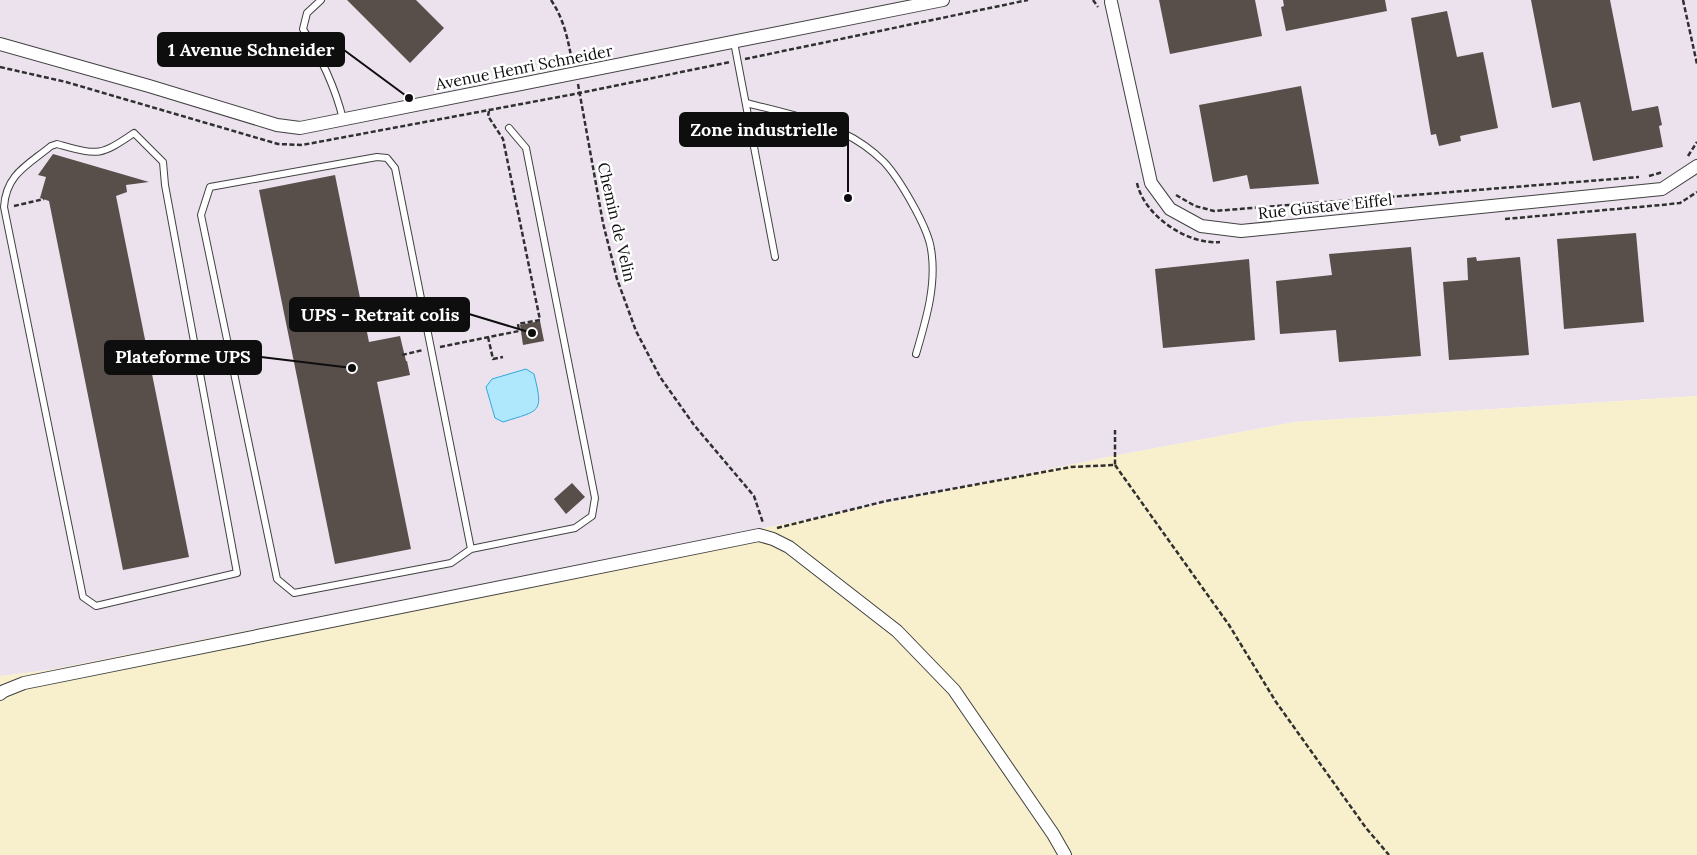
<svg xmlns="http://www.w3.org/2000/svg" width="1697" height="855" viewBox="0 0 1697 855" font-family="Lora,serif">
  <style>
    .industrial { fill: #ebe2ee }
    .farmland { fill: #f8f0cc }
    .water { fill: #afe8fc; stroke: #2ea9db }
    .building { fill: #584e4a }
    .lines { fill: none; stroke-linecap: round; stroke-linejoin: round }
    .lane-casing { stroke: #414141; stroke-width: 8 }
    .street-casing { stroke: #414141; stroke-width: 14 }
    .path { stroke: #303030; stroke-width: 2.5; stroke-dasharray: 5 2.5; stroke-linecap: butt }
    .lane { stroke: #fff; stroke-width: 6 }
    .street { stroke: #fff; stroke-width: 12 }
    .labels { text-anchor: middle; stroke-width: 5; stroke-linejoin: round; paint-order: stroke }
    .street-label { font-size: 16px; fill: #0e0e0e; stroke: #fff }
    .leader { fill: none; stroke: #0e0e0e; stroke-width: 2 }
    .callout-dot { fill: #0e0e0e; stroke: #fff; stroke-width: 2 }
    .callout { fill: #0e0e0e; stroke: #0e0e0e; stroke-width: 2 }
    .callout-label { font-size: 18px; text-anchor: middle; font-weight: bold; fill: #fff }
  </style>
  <rect width="100%" height="100%" fill="#fffaf0"/>
  <polygon class="industrial" points="0,0 1697,0 1697,396 1295,422 1108,457 810,519 50,670 0,676"/>
  <polygon class="farmland" points="1697,396 1697,855 0,855 0,676 50,670 810,519 1108,457 1295,422"/>
  <path class="water" d="M526,369L534,374C544,414 540,410 503,422L495,418L486,387L492,379Z"/>
  <g class="building">
    <polygon points="347,0 416,0 444,28 410,63"/>
    <polygon points="1159,0 1255,0 1262,36 1170,54"/>
    <polygon points="1283,0 1385,0 1387,11 1286,31 1281,7 1284,6"/>
    <polygon points="1531,0 1610,0 1632,111 1658,106 1662,125 1659,126 1663,147 1593,161 1580,102 1552,108"/>
    <polygon points="1447,11 1457,57 1483,52 1498,128 1460,136 1461,141 1439,146 1436,134 1431,135 1411,18"/>
    <polygon points="1301,86 1319,184 1250,189 1247,175 1213,182 1199,105"/>
    <polygon points="53,154 149,182 126,185 127,192 116,196 189,557 123,570 49,201 40,198 46,177 38,175"/>
    <polygon points="335,175 369,342 400,336 406,361 407,361 410,375 377,382 411,549 335,564 259,190"/>
    <polygon points="1636,233 1644,322 1564,329 1557,239"/>
    <polygon points="1411,247 1421,356 1339,362 1336,330 1280,334 1276,281 1332,275 1329,254"/>
    <polygon points="1476,257 1477,261 1520,257 1529,355 1449,360 1443,282 1468,280 1467,258"/>
    <polygon points="1249,259 1255,340 1163,348 1155,269"/>
    <polygon points="540,321 544,341 523,345 520,325"/>
    <polygon points="572,483 585,497 566,514 554,499"/>
  </g>
  <g class="lines">
    <g class="lane-casing">
      <g id="lane">
        <path d="M321,0L307,13L303,29C321,57 335,87 343,119"/>
        <polyline points="734,42 775,257"/>
        <path d="M746,103C778,111 810,118 841,132C856,139 872,150 884,162C899,178 928,227 931,249C937,284 926,320 916,354"/>
        <path d="M134,133L163,162L165,185L237,573L96,606L83,597L4,207C6,174 28,165 51,146L57,144C98,155 99,157 134,133Z"/>
        <polyline points="471,549 395,168 387,158 377,157 210,187 201,215 277,579 294,593 451,563 471,549 575,528 592,516 595,498 526,148 509,128"/>
      </g>
    </g>
    <g class="street-casing">
      <g id="street">
        <polyline points="1111,2 1151,183 1170,209 1201,226 1241,231 1662,189 1697,166"/>
        <polyline points="0,44 149,86 277,125 300,128 943,0"/>
        <polyline points="0,694 4,691 24,683 759,535 773,539 789,547 897,631 954,690 1053,834 1065,855"/>
      </g>
    </g>
    <g class="path">
      <path d="M551,0C564,19 568,40 572,61"/>
      <polyline points="1093,0 1098,7"/>
      <polyline points="1683,0 1697,64"/>
      <polyline points="745,59 1028,0"/>
      <polyline points="0,67 66,82 278,144 302,145 580,93 730,62"/>
      <polyline points="578,84 603,223 617,279 636,331 660,377 694,425 754,496 763,523"/>
      <polyline points="1688,156 1697,142"/>
      <polyline points="1649,176 1663,172"/>
      <path d="M1137,183C1144,216 1188,245 1220,242"/>
      <polyline points="1176,195 1195,206 1214,211 1639,177"/>
      <polyline points="14,206 44,199"/>
      <polyline points="1505,219 1661,205 1680,203 1697,192"/>
      <polyline points="488,337 493,359 503,357"/>
      <polyline points="440,347 519,331 518,324 540,320 503,139 488,116 489,111"/>
      <polyline points="402,355 423,350"/>
      <polyline points="1115,465 1229,625 1276,702 1366,828 1389,855"/>
      <polyline points="777,528 886,501 1071,467 1115,465 1115,430"/>
    </g>
    <use href="#lane" class="lane"/>
    <use href="#street" class="street"/>
  </g>
  <g class="labels">
    <g class="street-label">
      <text transform="translate(524 67) rotate(-11)" y="6">Avenue Henri Schneider</text>
      <text transform="translate(1325 206) rotate(-6)" y="6">Rue Gustave Eiffel</text>
      <text transform="translate(617 222) rotate(77)" y="6">Chemin de Velin</text>
    </g>
  </g>
  <path class="leader" d="M409 98L344 50M848 198L848 130M532 333L469 314M352 368L261 357"/>
  <g class="callout-dot">
    <circle cx="409" cy="98" r="5"/>
    <circle cx="848" cy="198" r="5"/>
    <circle cx="532" cy="333" r="5"/>
    <circle cx="352" cy="368" r="5"/>
  </g>
  <g class="callout">
    <rect x="158" y="33" width="186" height="33" rx="5"/>
    <rect x="680" y="113" width="168" height="33" rx="5"/>
    <rect x="290" y="298" width="179" height="33" rx="5"/>
    <rect x="105" y="341" width="156" height="33" rx="5"/>
  </g>
  <g class="callout-label">
    <text x="251" y="56">1 Avenue Schneider</text>
    <text x="764" y="136">Zone industrielle</text>
    <text x="380" y="321">UPS - Retrait colis</text>
    <text x="183" y="363">Plateforme UPS</text>
  </g>
</svg>
